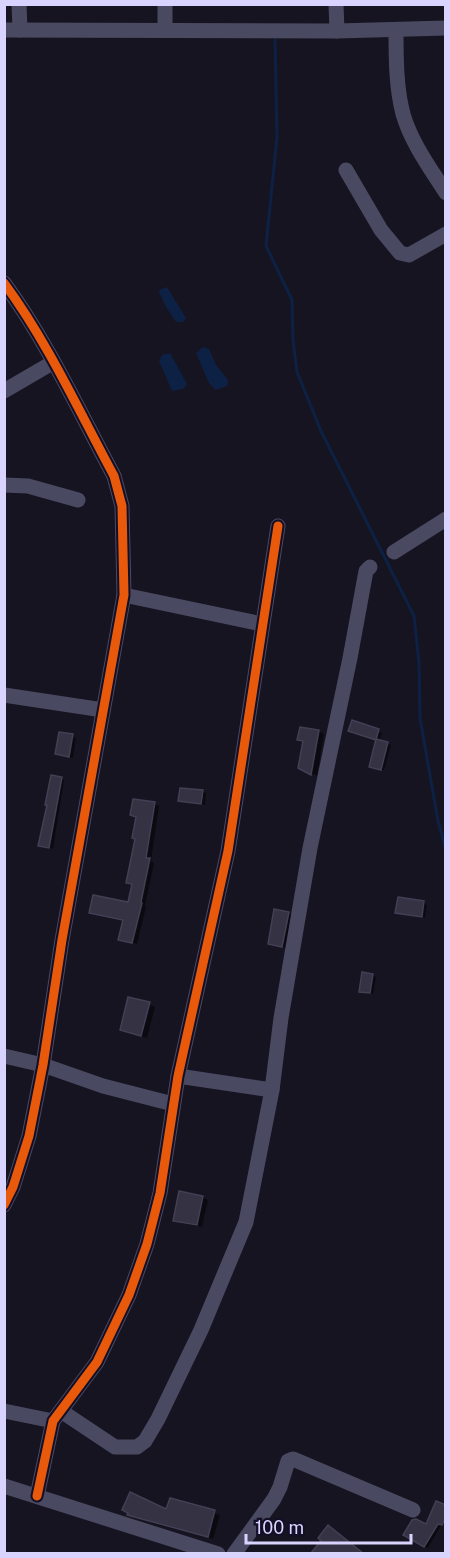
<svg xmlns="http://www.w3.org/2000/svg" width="450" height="1558" viewBox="0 0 450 1558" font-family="'Public Sans',sans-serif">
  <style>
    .water { fill: #0d2144 }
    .shadow { fill: #0007 }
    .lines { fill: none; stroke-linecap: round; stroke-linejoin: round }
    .stream { stroke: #0d2144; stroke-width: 3 }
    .building { fill: #343243; stroke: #433f54; stroke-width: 1.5 }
    .minor { stroke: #4a4962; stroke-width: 15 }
    .cycleway-casing { stroke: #130f26; stroke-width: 13 }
    .cycleway { stroke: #e8590c; stroke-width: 9 }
  </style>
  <rect width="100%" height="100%" fill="#161421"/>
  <g class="water">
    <polygon points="167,287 186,318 183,322 176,322 166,307 159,292 159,290"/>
    <polygon points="203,347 209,349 216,365 228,380 227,386 216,390 209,383 196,353"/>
    <polygon points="170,353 187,384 183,389 172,391 159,361 162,355"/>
  </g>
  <g class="shadow">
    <polygon points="353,722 382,733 379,741 391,745 384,770 374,768 378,740"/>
    <polygon points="318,731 324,734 317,776 300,767 304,742 299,739"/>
    <polygon points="60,733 76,738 73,758 56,754"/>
    <polygon points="61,778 64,780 53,849 40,845"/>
    <polygon points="202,791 206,793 205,805 180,801"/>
    <polygon points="155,804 159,806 151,861 154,863 145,906 146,907 137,944 120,939 125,921 91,912 129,904 132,885 127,882"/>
    <polygon points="424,903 427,905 425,918 397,912"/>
    <polygon points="289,914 292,915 286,948 273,945"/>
    <polygon points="372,975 376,977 373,994 360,991"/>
    <polygon points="149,1004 155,1007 147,1038 122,1030"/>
    <polygon points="202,1197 208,1200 202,1227 180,1223 175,1220"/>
    <polygon points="171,1499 220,1515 213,1539 159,1525 129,1514 167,1511"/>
    <polygon points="446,1506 446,1526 442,1524 428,1548 405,1534 426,1526"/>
  </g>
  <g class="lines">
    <polyline class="stream" points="275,40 277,137 266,246 292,300 293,340 297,372 321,431 414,616 419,663 420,718 438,821 446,850"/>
  </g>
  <g class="building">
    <polygon points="352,720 379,729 376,740 348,731"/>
    <polygon points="300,727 319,730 311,775 298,768 303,741 297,740"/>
    <polygon points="59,732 73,734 69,757 55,754"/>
    <polygon points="376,739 388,742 381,770 369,767"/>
    <polygon points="51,775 62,777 49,848 38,846 47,805 45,805"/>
    <polygon points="180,788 203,790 201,804 178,801"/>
    <polygon points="133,799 155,802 146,858 150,858 141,902 142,903 132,943 118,940 123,920 89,913 93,895 128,902 132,884 126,883 135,839 132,838 136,817 130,815"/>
    <polygon points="398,897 424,901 422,917 395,913"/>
    <polygon points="274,909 289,912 282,947 268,944"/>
    <polygon points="362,972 373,974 370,993 359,992"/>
    <polygon points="128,997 150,1002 141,1036 120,1030"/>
    <polygon points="179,1191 203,1196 197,1225 173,1221"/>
    <polygon points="130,1492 166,1509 170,1498 215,1510 208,1537 127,1515 128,1513 122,1510"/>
    <polygon points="436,1501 446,1505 446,1517 442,1525 438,1524 424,1547 403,1535 412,1520 416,1519 426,1524"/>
    <polygon points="328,1525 364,1554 310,1554 321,1541 318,1538"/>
  </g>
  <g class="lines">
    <g class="minor">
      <polyline points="19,4 20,30"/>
      <polyline points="165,4 165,30"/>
      <polyline points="336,4 337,31"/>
      <polyline points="4,30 337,31 446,28"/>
      <path d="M396,30C396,58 396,87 403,114C411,142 430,168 446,193"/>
      <polyline points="346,170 381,230 400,253 409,255 446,234"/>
      <path d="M4,283C47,341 80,413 114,476L122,506L124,595L62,940L43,1065L29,1136L13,1187L4,1205"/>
      <polyline points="4,391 52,363"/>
      <polyline points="4,485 28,486 78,500"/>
      <polyline points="394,552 446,519"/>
      <polyline points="124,595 262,624"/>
      <polyline points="4,695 103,710"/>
      <polyline points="4,1056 43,1065 103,1086 173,1104"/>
      <polyline points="178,1076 272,1090"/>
      <polyline points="4,1411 53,1421"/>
      <polyline points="61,1411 115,1447 137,1447 145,1441 158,1419 201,1330 246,1222 272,1090 281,1018 310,848 350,658 366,571 370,567"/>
      <polyline points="4,1486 218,1554"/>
      <polyline points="37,1496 53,1421 97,1362 129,1295 147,1244 160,1193 178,1076 228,851 278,526"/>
      <polyline points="234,1554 274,1499 280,1487 288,1461 293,1459 413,1510"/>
    </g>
    <g class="cycleway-casing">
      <g id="cycleway">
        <path d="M4,283C47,341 80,413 114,476L122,506L124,595L62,940L43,1065L29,1136L13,1187L4,1205"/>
        <polyline points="37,1496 53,1421 97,1362 129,1295 147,1244 160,1193 178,1076 228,851 278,526"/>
      </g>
    </g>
    <use href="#cycleway" class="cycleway"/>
  </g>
  <rect width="450" height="1558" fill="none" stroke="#d9d4ff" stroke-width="12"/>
  <path d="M246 1534v9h165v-9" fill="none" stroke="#d9d4ff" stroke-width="3"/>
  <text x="255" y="1534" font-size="18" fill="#d9d4ff" stroke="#130f26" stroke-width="4.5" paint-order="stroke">100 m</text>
</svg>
